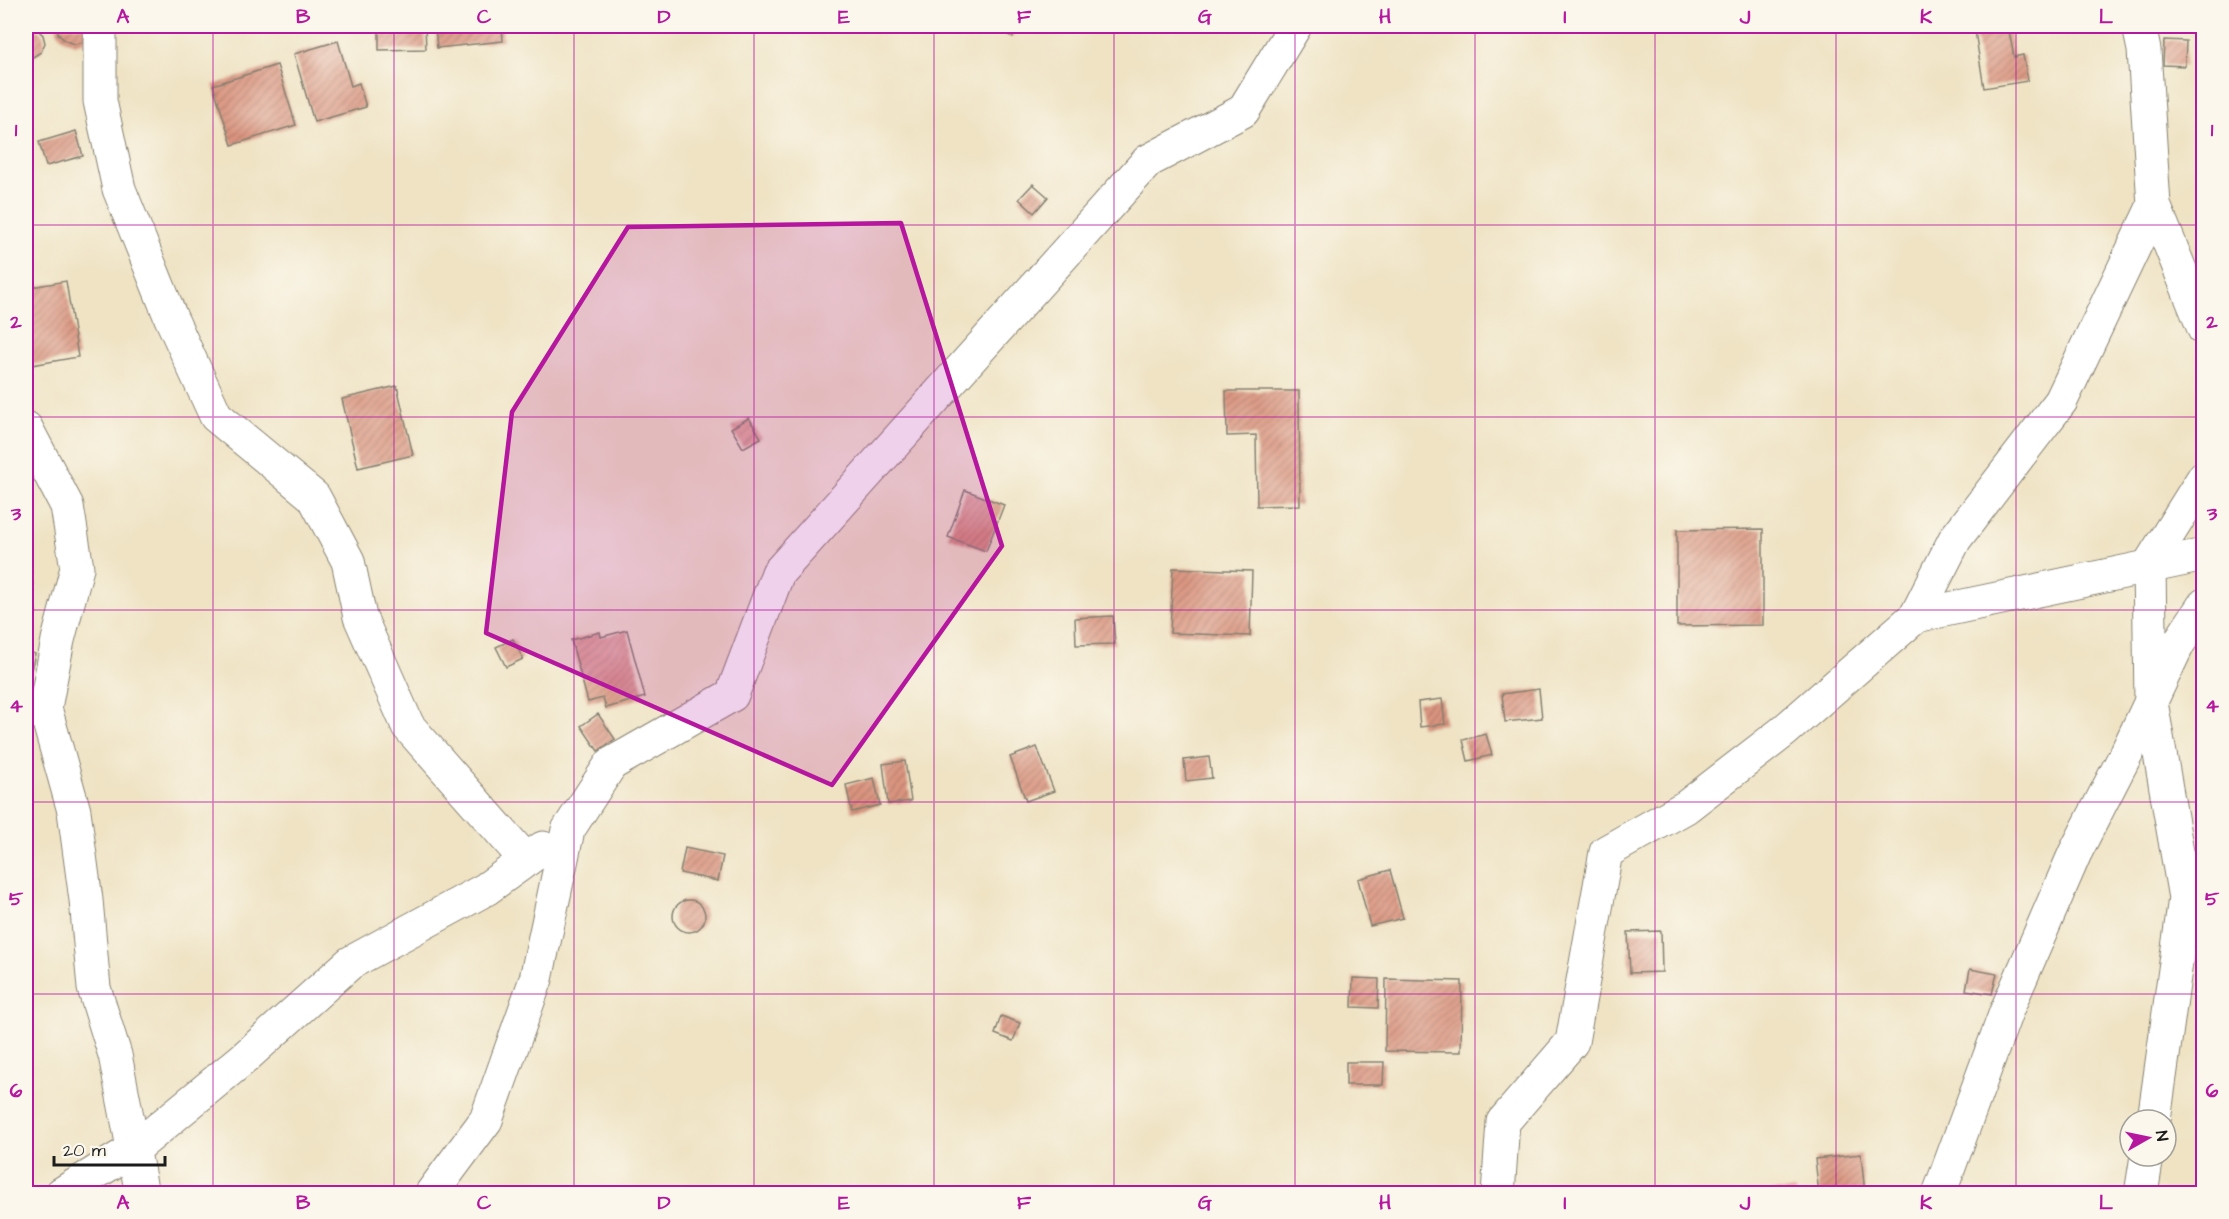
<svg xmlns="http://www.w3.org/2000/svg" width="2229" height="1219" viewBox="0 0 2229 1219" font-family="'Architects Daughter',sans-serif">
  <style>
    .building { fill: url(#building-hatch) }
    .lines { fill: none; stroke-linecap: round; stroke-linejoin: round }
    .minor-casing { stroke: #868070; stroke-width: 35 }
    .minor { stroke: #fff; stroke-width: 33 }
    .marked { fill: #b5179e; fill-opacity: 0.2; stroke: #b5179e; stroke-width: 4.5; stroke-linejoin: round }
    .grid { fill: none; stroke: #b5179e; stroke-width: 1.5; stroke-opacity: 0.55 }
    .neatline { fill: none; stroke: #b5179e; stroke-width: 2 }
    .grid-label { font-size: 20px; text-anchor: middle; font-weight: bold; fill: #b5179e }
  </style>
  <defs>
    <pattern id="building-hatch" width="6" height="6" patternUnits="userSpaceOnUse" patternTransform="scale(1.5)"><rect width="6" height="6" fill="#da947f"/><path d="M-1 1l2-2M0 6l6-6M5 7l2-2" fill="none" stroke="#b07867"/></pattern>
  </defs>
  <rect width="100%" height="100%" fill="#fbf7ec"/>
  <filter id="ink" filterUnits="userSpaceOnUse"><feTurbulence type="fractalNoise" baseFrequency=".0167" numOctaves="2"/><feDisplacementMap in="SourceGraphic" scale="12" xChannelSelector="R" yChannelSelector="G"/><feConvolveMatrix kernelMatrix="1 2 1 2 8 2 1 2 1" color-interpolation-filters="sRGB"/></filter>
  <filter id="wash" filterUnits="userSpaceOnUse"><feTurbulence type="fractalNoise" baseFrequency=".008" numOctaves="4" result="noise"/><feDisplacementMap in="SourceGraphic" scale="24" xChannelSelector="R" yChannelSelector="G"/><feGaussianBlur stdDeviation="1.35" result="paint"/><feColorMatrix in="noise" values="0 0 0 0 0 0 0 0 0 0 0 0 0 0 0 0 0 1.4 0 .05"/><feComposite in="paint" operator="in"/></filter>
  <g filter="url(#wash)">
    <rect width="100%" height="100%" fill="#efe3c4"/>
    <g id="blocks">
      <g class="building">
        <polygon points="56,26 95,26 84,42 75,44 66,41 59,35"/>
        <polygon points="379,26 425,26 426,49 379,50"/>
        <polygon points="435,26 502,26 503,41 437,48"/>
        <polygon points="986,26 1017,26 1013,37"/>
        <polygon points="2008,26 2014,57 2023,55 2028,81 1984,88 1975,31"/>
        <polygon points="26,28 36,28 43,35 45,43 41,52 33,57 26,56"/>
        <polygon points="2164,40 2186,41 2185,66 2163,65"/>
        <polygon points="338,41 351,86 359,83 366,107 314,122 294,54"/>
        <polygon points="277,65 296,125 232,145 213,85"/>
        <polygon points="76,131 83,156 46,166 39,142"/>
        <polygon points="1033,184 1048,197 1034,213 1019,199"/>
        <polygon points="66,281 78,357 26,366 26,288"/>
        <polygon points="397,386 413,455 358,468 342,399"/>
        <polygon points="1226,391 1299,391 1300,505 1257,506 1256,435 1227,436"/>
        <polygon points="749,418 761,438 743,448 731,428"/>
        <polygon points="965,490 1004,505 986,551 948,537"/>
        <polygon points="1763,529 1763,625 1677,626 1677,530"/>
        <polygon points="26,567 31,567 36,613 26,614"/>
        <polygon points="1173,568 1252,571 1250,636 1170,633"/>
        <polygon points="1113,616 1115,644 1076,645 1075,618"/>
        <polygon points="627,630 645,697 606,708 603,698 588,702 571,640 600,632 601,637"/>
        <polygon points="513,639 523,659 506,667 496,647"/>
        <polygon points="26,651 35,654 30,674 26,673"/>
        <polygon points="1539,689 1542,718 1505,722 1502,694"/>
        <polygon points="1442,699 1445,724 1420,727 1418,702"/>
        <polygon points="598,714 615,739 598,751 581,726"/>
        <polygon points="1486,734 1492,755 1468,761 1463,740"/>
        <polygon points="1037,747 1054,791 1026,801 1010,757"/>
        <polygon points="1209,757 1212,778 1186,781 1184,760"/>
        <polygon points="905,761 911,801 888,804 883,764"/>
        <polygon points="874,778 880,805 852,812 846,785"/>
        <polygon points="685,848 723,856 718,881 680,873"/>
        <polygon points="1390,870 1403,918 1370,926 1358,879"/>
        <circle cx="689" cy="916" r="16"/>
        <polygon points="1661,931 1662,972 1630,973 1628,932"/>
        <polygon points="1970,969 1997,974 1992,994 1966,990"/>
        <polygon points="1353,978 1379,979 1378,1008 1352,1007"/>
        <polygon points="1386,979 1462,981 1461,1052 1385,1051"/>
        <polygon points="1001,1016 1020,1023 1013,1041 995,1034"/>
        <polygon points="1346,1062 1384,1062 1383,1085 1346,1085"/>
        <polygon points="1861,1154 1865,1194 1819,1194 1815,1159"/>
        <polygon points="1796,1190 1796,1194 1771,1194 1771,1191"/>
      </g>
    </g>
  </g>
  <g filter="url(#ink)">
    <use href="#blocks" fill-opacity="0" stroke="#868070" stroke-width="1.5"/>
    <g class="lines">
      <g class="minor-casing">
        <g id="minor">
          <polyline points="100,26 100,101 119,189 171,318 216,416 314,497 348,561 360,617 408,726 526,860"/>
          <polyline points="2139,26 2144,50 2154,205 2204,329"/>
          <polyline points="26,428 67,506 77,568 58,640 45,708 74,811 86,900 94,988 115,1055 142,1194"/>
          <polyline points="1916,616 2204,555"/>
          <polyline points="2154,1120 2185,898 2151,702 2149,565 2204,477"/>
          <polyline points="61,1194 134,1149 243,1059 350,963 486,889 543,848"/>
          <polyline points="431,1194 486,1120 536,979 568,830 611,764 732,695 778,573 1148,161 1243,111 1295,26"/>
          <polyline points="1498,1194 1503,1122 1572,1042 1606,852 1686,807 1783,732 1916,616 1955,539 2061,401 2154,205"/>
          <polyline points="1939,1194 2006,1012 2075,853 2128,750 2178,644 2204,605"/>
          <polyline points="2141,1194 2147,1156"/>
        </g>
      </g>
      <use href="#minor" class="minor"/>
    </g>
  </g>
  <path class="marked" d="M901,223L1002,546L832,785L486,633L512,412L628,227Z"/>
  <path class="grid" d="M213,26V1194M394,26V1194M574,26V1194M754,26V1194M934,26V1194M1114,26V1194M1295,26V1194M1475,26V1194M1655,26V1194M1836,26V1194M2016,26V1194M26,225H2204M26,417H2204M26,610H2204M26,802H2204M26,994H2204"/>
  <rect width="2229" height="1219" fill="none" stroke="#fbf7ec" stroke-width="66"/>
  <g transform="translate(2148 1138) rotate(81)"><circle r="28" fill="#fbf7ec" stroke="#a29f99" stroke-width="1.5"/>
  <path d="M0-4.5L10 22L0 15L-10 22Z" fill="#b5179e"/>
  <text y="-9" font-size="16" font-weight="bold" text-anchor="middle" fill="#1c1c1c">N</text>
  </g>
  <path d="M54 1156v9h111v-9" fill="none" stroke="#1c1c1c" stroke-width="3"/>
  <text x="63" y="1156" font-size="18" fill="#1c1c1c" stroke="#fbf7ec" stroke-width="4.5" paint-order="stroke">20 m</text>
  <rect x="33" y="33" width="2163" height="1153" class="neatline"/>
  <g class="grid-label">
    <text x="123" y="23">A</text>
    <text x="303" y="23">B</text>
    <text x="484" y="23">C</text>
    <text x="664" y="23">D</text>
    <text x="844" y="23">E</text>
    <text x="1024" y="23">F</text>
    <text x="1205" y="23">G</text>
    <text x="1385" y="23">H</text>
    <text x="1565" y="23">I</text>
    <text x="1745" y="23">J</text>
    <text x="1926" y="23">K</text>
    <text x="2106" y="23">L</text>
    <text x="16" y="136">1</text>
    <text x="2212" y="136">1</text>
    <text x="16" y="328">2</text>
    <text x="2212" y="328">2</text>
    <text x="16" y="520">3</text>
    <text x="2212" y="520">3</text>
    <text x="16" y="712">4</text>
    <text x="2212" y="712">4</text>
    <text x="16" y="905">5</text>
    <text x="2212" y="905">5</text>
    <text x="16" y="1097">6</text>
    <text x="2212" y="1097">6</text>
    <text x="123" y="1209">A</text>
    <text x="303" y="1209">B</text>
    <text x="484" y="1209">C</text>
    <text x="664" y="1209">D</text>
    <text x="844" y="1209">E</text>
    <text x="1024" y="1209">F</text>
    <text x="1205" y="1209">G</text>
    <text x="1385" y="1209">H</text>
    <text x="1565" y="1209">I</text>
    <text x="1745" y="1209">J</text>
    <text x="1926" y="1209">K</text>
    <text x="2106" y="1209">L</text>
  </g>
</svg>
